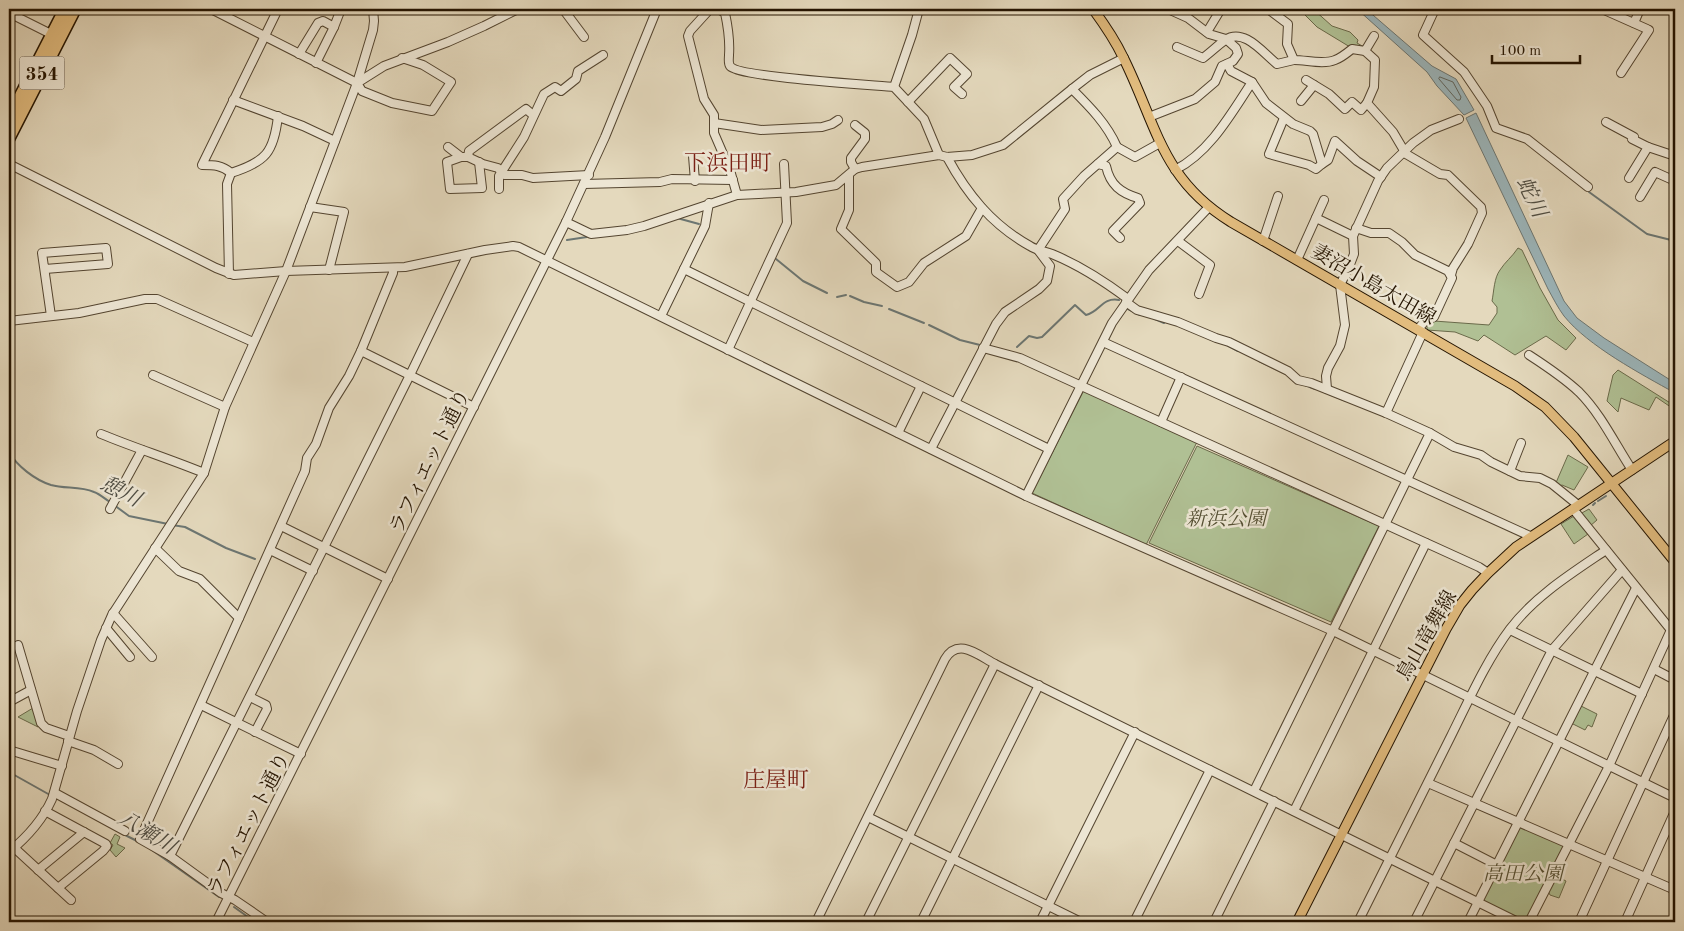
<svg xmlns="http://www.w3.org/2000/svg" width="1684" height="931" viewBox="0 0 1684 931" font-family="'Old Standard TT','Noto Serif JP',serif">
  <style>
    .green { fill: #b0c094; stroke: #6a6a4a }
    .water { fill: #9cb7bd; stroke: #6c7672 }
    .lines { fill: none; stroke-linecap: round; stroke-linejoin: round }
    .shore { stroke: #60665f; stroke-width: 1 }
    .stream { stroke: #6c7672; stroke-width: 2 }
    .minor-casing { stroke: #544530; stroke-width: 10 }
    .major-casing { stroke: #241401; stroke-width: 11 }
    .highway-casing { stroke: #241401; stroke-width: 14 }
    .minor { stroke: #ede6d4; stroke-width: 8 }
    .major { stroke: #e2bc7e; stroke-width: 9 }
    .highway { stroke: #e2bc7e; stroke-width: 11 }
    .labels { text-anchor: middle; stroke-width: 5; stroke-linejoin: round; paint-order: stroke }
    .shield { fill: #ede6d4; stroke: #605340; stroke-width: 1 }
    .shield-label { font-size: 19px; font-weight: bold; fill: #241401 }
    .street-label { font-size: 20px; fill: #241401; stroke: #ede6d4 }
    .park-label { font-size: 20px; font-style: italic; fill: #555034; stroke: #ede6d4 }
    .water-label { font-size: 21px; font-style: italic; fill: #4e4d43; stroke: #ede6d4 }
    .quarter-label { font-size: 22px; fill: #7a1f14; stroke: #ede6d4 }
  </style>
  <rect width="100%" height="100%" fill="#e4d9bd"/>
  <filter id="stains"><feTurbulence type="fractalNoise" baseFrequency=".004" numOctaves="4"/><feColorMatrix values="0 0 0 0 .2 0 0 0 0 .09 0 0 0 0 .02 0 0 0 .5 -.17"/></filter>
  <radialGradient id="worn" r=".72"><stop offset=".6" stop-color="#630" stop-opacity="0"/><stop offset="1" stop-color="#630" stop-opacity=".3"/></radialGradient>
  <g class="green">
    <polygon points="1299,9 1313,9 1332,26 1350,32 1358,40 1357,43 1364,47 1356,46 1350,47 1317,27"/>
    <path d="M1518,248L1522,250L1540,288L1558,320L1576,338L1566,350L1546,336L1515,355L1484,335L1478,341L1455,332L1427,330V325L1434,321L1489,325L1497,313V307L1492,301C1494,291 1494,278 1500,270C1505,262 1512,257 1518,248Z"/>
    <polygon points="1618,370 1675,406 1675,410 1656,397 1649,410 1621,398 1618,412 1607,401 1613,375"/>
    <polygon points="1084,390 1197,442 1146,545 1032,493"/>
    <polygon points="1197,446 1379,526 1331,622 1149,543"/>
    <polygon points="1568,455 1588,467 1574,490 1562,485 1558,487 1555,485"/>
    <polygon points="1589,509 1597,520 1590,526 1580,514"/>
    <polygon points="1574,516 1588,534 1574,544 1561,524"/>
    <polygon points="1579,705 1597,714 1592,727 1588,725 1585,730 1571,723"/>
    <polygon points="33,708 38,727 18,717"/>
    <polygon points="1518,827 1521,827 1562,845 1563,848 1527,919 1523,921 1484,902 1483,898"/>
    <polygon points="115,834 120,837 117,844 125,848 116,857 110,850 113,845 110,843"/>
    <polygon points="1556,876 1566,881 1559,898 1550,895 1548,891"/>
  </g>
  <g class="water">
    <polygon points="1357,9 1366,9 1432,66 1456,79 1474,110 1464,115 1437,86 1427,72"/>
    <path d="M1476,113L1564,301L1577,318L1604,338L1675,383V393C1641,374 1588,346 1564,316C1558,308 1553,298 1548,289L1466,118Z"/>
  </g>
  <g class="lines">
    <polygon class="shore" points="1440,77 1453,82 1461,97 1460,100 1457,100 1439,79"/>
    <g class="stream">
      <polyline points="1589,192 1647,234 1675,241"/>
      <polyline points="677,218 699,224"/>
      <polyline points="567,240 587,237"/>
      <polyline points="776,259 803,281 827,293"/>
      <polyline points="850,296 864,302 882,306"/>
      <polyline points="837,297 846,295"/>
      <polyline points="889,309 924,323"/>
      <polyline points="1128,309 1140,315"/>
      <polyline points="1155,319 1164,323"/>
      <polyline points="929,325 960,340 980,345"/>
      <polyline points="1227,345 1238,351"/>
      <path d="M1017,347L1029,336L1037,338L1042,337L1075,305L1086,315C1100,312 1102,297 1119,300"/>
      <polyline points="1259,361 1286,374 1298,384"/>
      <polyline points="1305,385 1315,389"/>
      <polyline points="1329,394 1346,401"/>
      <polyline points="1444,445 1450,449"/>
      <path d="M9,452C17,466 35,480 51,485C65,489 80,486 94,492C100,494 105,499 110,502"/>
      <polyline points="1518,479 1533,481"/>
      <polyline points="1598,501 1606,496"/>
      <polyline points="114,505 129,516 168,524"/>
      <polyline points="1593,505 1595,503"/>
      <polyline points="172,525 185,527 226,548 255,559"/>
      <polyline points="9,772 50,795"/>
      <polyline points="125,835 139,842"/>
      <polyline points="149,848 219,897"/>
      <polyline points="234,907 255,922"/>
    </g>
    <g class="minor-casing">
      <g id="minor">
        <polyline points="211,9 357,83 362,91 392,103 432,111 451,82 423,65 402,58"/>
        <polyline points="563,9 584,37"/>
        <polyline points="710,9 690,31 688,36 704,99 714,115 714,133 730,170 737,195"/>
        <path d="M718,9L725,13C728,27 730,41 729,55C729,58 728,63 730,66C737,77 873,85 894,87L924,119L939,155"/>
        <polyline points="765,9 817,9"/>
        <path d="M1268,9L1288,24L1287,44L1294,60C1307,60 1323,65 1335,60C1341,58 1347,53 1352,49L1365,51L1375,60L1374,87L1367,103L1393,132L1406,154L1440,174L1448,175L1481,207L1482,213L1468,244L1453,268L1451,275"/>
        <polyline points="1435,9 1423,35 1464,72 1487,106 1496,128 1527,139 1588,187"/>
        <polyline points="1602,9 1647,29"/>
        <polyline points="9,13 51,34"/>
        <polyline points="1634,23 1640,9"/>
        <polyline points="1207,32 1221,9"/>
        <path d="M1177,47L1203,58C1211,52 1217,46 1225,40C1244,27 1263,53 1277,64L1294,60"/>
        <polyline points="1365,51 1374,36"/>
        <polyline points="299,54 318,23 323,21 334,27 341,9"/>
        <polyline points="316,63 334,27"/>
        <polyline points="1227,64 1231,71 1252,82 1266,103 1293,124 1310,131 1313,134 1322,164 1328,160 1335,141 1357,161 1381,177"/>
        <polyline points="1621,73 1649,30"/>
        <polyline points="1306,80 1329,94 1345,109 1352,102 1361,110 1367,103"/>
        <polyline points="357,83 384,66 448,42 484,26 518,9"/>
        <polyline points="894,87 912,35 919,9"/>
        <polyline points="233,100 303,126 335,141"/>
        <polyline points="1301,101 1314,85"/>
        <polyline points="908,102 950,58 967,74 954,87 962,94"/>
        <polyline points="1149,117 1195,99 1215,82 1222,66 1233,61 1238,54 1236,48 1226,39 1209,34 1188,18 1168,9"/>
        <polyline points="1284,118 1269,154 1309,165 1316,169 1322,164"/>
        <polyline points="1606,122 1634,137 1632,139 1648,147 1675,156"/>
        <polyline points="714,123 761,130 822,127 832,124 838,120"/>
        <polyline points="448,147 461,157 468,157 483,164 498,168 504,175 522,175 533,178 589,175"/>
        <polyline points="1117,147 1135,157 1160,143"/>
        <polyline points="693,156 695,181"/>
        <polyline points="461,157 447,162 450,189 482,188 479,162"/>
        <polyline points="468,157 469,151 526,109 533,115"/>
        <path d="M947,157C967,194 992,225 1030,246C1036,250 1044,251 1052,254C1079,265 1104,281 1128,299"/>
        <polyline points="9,164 216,268 234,275 286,271 405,267 485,250 513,246 519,247 1026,496 1333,631 1675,798"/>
        <path d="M1098,164L1106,166C1110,185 1121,193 1138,198L1140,203L1113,231L1120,238"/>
        <polyline points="855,169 851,162 851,158 865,139 865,133 855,125"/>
        <path d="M1175,170C1210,152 1231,114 1252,82"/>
        <path d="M231,173C222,165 214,165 202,165L278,9"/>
        <polyline points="849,175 849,210 841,229 876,263 876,272 897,287 909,282 924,263 966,236 982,208"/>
        <polyline points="1629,178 1648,147"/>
        <polyline points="584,184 660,182 672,179 733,180"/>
        <polyline points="499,189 499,176 524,137 544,94 555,87 561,91 576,79 578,71 603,55"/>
        <polyline points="1640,197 1655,172 1675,181"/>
        <polyline points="310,207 344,212 329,270"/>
        <polyline points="1316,218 1353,236"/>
        <polyline points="566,222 591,234 627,230 644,226 737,195 796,192 836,185 855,169 862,167 939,155 947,157 972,155 1003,145 1072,89 1090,75 1124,58"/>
        <polyline points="1356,228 1371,233 1389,233 1402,242 1415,255 1448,271 1452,278 1434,317 1426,320 1418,329"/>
        <polyline points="1178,241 1210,265 1199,294"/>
        <polyline points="1263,241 1278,196"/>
        <path d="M1038,250L1065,209L1063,199L1084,176L1117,147C1107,124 1090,107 1072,89"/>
        <polyline points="1297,260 1324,200"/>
        <polyline points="45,269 108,264 106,248 42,253 51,316"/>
        <polyline points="684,269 1049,449"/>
        <path d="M229,274L227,184L231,173C266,162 274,152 278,116"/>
        <polyline points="1126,302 1137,310 1178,322 1216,338 1229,342 1288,371 1298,380 1311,383 1386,413 1430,433 1454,447 1481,455 1491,462 1520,476 1540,478 1552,484 1578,505"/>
        <polyline points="661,316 705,226 709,203"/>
        <polyline points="9,321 79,313 145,299 157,299 253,342"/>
        <polyline points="1103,342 1530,536"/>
        <polyline points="983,348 1020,358 1479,567 1488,573"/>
        <polyline points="728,350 787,223 784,164"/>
        <polyline points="361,351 474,407"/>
        <path d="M1529,355C1546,366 1564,378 1579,392C1601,414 1615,444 1632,470"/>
        <polyline points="153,375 225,407"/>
        <polyline points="1327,389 1326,376 1328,368 1340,346 1345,325 1340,285 1349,267 1354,254 1353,236 1378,181 1387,168 1413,143 1431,130 1459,119"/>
        <polyline points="1386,413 1423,332"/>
        <polyline points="1161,422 1181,377"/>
        <polyline points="898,433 921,386"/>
        <path d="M101,434C135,448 170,459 204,473"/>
        <polyline points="931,449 996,324 1005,312 1039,289 1047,281 1050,266 1038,250"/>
        <polyline points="1510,471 1521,443"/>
        <polyline points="1026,496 1112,323 1149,270 1209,207"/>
        <polyline points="110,509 142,450"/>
        <polyline points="1573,509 1671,630"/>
        <polyline points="281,526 388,579"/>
        <polyline points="155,548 179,571 200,579 239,618"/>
        <polyline points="270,550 313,571"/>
        <polyline points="113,613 152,657"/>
        <polyline points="106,628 130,657"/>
        <polyline points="1510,630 1642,694"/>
        <polyline points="18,645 41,723 46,728 69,736"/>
        <polyline points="1654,669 1675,680"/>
        <polyline points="250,697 266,705 267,709 255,732"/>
        <polyline points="9,702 31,690"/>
        <polyline points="201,705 301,754"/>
        <polyline points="68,741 94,750 118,764"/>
        <polyline points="9,750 62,766"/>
        <polyline points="1428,783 1675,890"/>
        <polyline points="1254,791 1430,433"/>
        <polyline points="55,793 125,831"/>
        <polyline points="45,811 106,844 107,846 103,851 58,888"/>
        <polyline points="1294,811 1426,543"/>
        <polyline points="868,817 1081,922"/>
        <polyline points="9,843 71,900"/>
        <polyline points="1454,843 1497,865"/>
        <path d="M9,852C26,838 43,819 52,799L77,711L101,640L112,615L204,473L225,407L286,271L357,83L373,30L374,21L373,9"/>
        <polyline points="170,856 410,375 468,254"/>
        <polyline points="38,870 84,832"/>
        <polyline points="216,922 566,222 605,137 657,9"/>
        <polyline points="267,922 235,900 221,893 170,856 140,839 305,471 307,458 316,444 329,408 349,376 361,351 393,273 393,268"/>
        <path d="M816,922L945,659C958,637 978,655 995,664L1518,922"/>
        <polyline points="866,922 995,664"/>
        <polyline points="921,922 1039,685"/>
        <polyline points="1040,922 1135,732"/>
        <polyline points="1134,922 1210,770"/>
        <polyline points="1214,922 1274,801"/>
        <path d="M1358,922C1389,860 1420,798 1451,736C1469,700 1486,661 1510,629C1535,596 1572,573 1606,550"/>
        <polyline points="1414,922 1552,650 1622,570"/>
        <polyline points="1468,922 1636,588"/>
        <polyline points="1529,922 1609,766 1675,621"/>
        <polyline points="1579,922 1675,713"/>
        <polyline points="1625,922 1675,811"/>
      </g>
    </g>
    <g class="major-casing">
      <g id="major">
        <path d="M1093,9C1104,24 1115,40 1123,57C1157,125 1161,179 1231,222L1515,386L1545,407L1574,437L1675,562"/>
        <polyline points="1297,922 1446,629 1460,605 1472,590 1488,573 1516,547 1675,441"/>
      </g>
    </g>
    <g class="highway-casing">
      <g id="highway">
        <polyline points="9,118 65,9"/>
        <polyline points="9,138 75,9"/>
      </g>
    </g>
    <use href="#minor" class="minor"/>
    <use href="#major" class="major"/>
    <use href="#highway" class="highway"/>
  </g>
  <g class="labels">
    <rect class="shield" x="19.5" y="56.5" width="45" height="33" rx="4"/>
    <g class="shield-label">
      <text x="42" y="80">354</text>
    </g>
    <g class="street-label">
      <text transform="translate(1374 284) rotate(30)" y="7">妻沼小島太田線</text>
      <text transform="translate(429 461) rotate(-64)" y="7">ラフィエット通り</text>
      <text transform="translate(1426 635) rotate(-60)" y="7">鳥山竜舞線</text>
      <text transform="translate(248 824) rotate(-63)" y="7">ラフィエット通り</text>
    </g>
    <g class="park-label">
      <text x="1226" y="525">新浜公園</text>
      <text x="1523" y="880">高田公園</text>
    </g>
    <g class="water-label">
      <text transform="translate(1532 197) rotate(64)" y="7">蛇川</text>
      <text transform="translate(121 491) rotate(27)" y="7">憩川</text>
      <text transform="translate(147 832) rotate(31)" y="7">八瀬川</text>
    </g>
    <g class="quarter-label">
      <text x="728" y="170">下浜田町</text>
      <text x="776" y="787">庄屋町</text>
    </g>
  </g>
  <rect width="1684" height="931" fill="none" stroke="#e4d9bd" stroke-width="30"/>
  <rect x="10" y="10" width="1664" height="911" fill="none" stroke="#241401" stroke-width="2.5"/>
  <rect x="15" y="15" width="1654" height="901" fill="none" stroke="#241401"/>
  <path d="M1492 55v8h88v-8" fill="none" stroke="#241401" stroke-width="2.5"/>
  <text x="1499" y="55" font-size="15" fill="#241401" stroke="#ede6d4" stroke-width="4" paint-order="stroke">100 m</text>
  <rect width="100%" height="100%" filter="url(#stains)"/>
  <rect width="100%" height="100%" fill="url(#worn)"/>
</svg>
